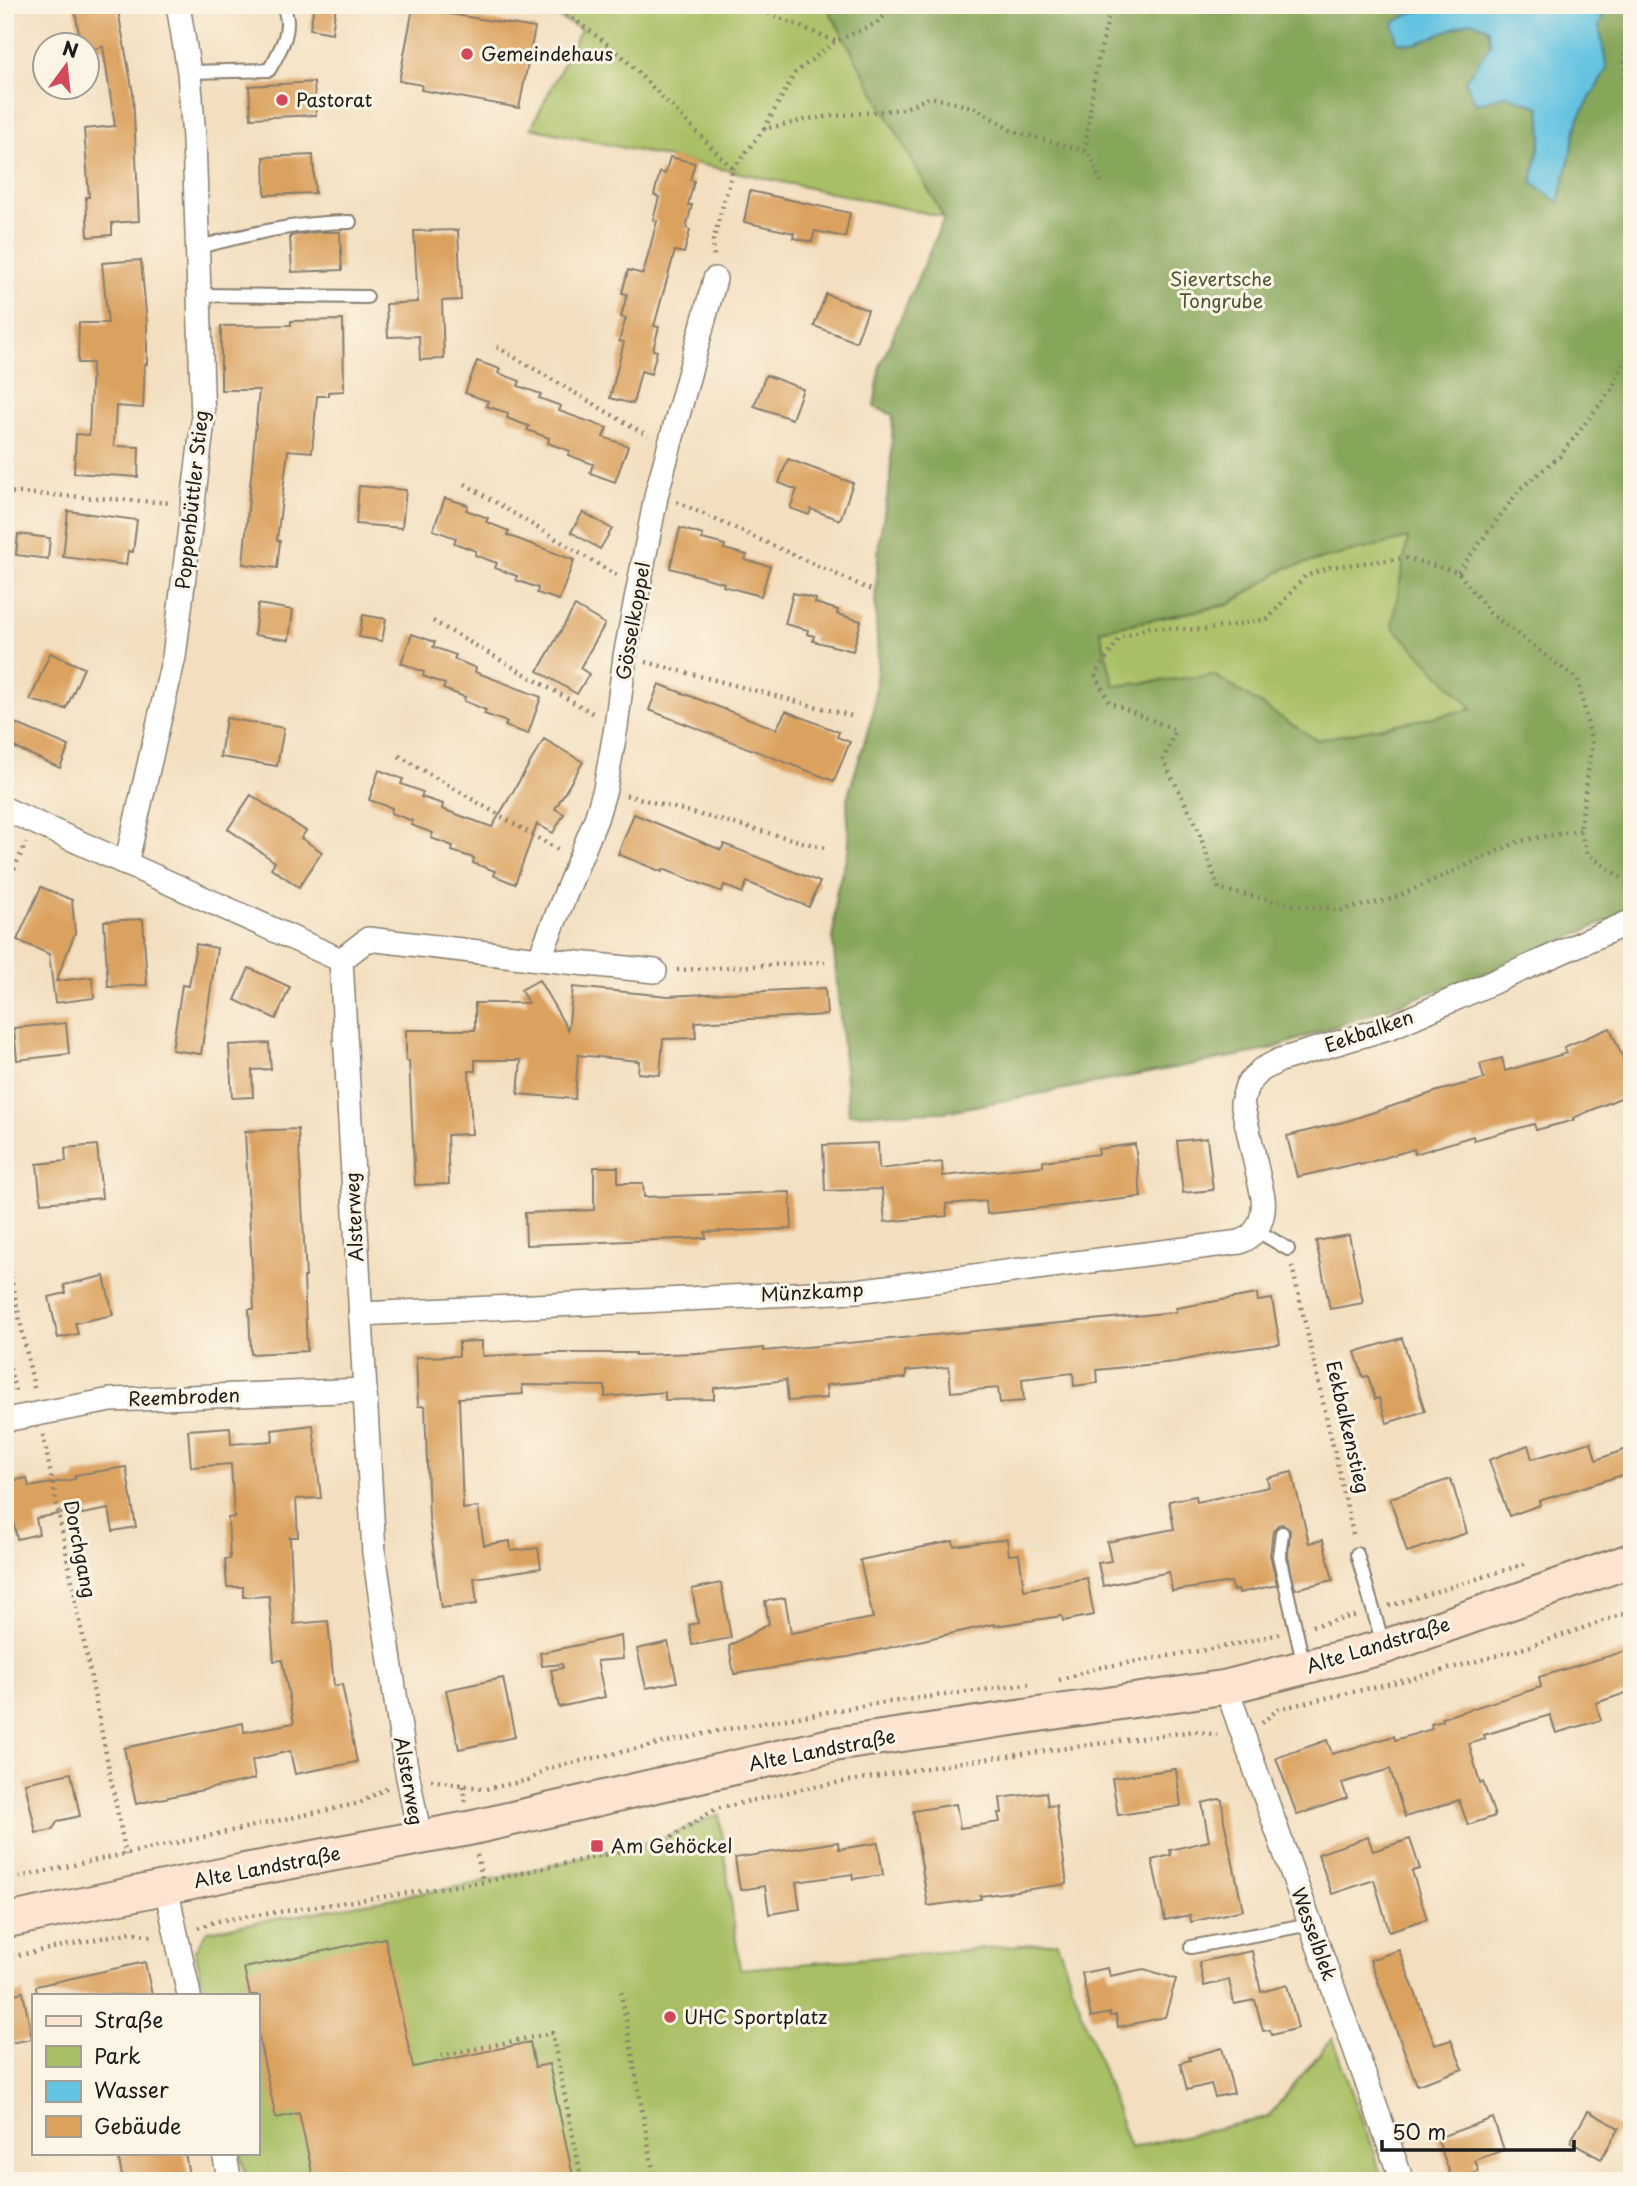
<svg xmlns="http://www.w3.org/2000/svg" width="1637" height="2186" viewBox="0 0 1637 2186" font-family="'Playpen Sans',sans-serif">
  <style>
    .green { fill: #a9bf65; stroke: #626e40; stroke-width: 2 }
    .forest { fill: #86a65a; stroke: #51613b; stroke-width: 2; fill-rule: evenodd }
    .water { fill: #63c3e1; stroke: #40707e; stroke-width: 2 }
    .building { fill: #dba25e }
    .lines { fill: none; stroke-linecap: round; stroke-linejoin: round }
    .lane-casing { stroke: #887e6e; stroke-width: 16 }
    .street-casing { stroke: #887e6e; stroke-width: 26 }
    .secondary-casing { stroke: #887e6e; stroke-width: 37 }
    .path { stroke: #887e6e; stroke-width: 4.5; stroke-dasharray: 2 5; stroke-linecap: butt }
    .lane { stroke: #fff; stroke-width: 12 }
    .street { stroke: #fff; stroke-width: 23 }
    .secondary { stroke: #fde4d1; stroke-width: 33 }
    .poi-dot { fill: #d1495b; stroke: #fcf5e5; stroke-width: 2.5 }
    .labels { text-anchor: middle; stroke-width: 6; stroke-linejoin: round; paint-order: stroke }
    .poi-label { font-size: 19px; fill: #1c1c1c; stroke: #fcf5e5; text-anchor: start }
    .park-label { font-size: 19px; fill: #4d5536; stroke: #fcf5e5 }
    .street-label { font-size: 19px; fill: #1c1c1c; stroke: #fcf5e5 }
  </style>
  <rect width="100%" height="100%" fill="#fcf5e5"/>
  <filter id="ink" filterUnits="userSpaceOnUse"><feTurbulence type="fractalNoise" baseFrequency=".0143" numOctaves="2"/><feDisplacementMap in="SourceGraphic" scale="14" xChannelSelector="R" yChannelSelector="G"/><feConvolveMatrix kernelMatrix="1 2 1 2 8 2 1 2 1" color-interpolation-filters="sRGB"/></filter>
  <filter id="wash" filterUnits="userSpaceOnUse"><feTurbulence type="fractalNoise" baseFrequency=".00686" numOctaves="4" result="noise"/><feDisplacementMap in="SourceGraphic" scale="28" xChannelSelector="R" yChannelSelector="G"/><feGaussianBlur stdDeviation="1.57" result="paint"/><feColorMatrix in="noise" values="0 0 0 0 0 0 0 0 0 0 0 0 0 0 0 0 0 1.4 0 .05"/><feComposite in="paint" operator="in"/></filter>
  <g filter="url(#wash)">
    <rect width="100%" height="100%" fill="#f3dfc0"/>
    <g class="green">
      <polygon points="534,5 826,5 944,217 531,128 581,29"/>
      <polygon points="1409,538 1393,626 1474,709 1316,740 1214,675 1114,686 1099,630 1229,605 1286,568"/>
      <polygon points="719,1814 740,1969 1057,1942 1130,2148 1268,2117 1332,2038 1384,2181 247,2181 240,2153 257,2153 257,1995 205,1995 195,1950 207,1931 468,1885 664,1838"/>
    </g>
    <path class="forest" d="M826,5H1442L1413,12L1415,44L1471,21L1488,28L1491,44L1476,104L1507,95L1540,107L1542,134L1532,183L1559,201L1579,117L1607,69L1599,26L1607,5H1632V910L1501,968L1268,1050L944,1112L849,1114L833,941L836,893L849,848L847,799L873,713L878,659L875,603L879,541L890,481L893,415L874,407L880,366L944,218ZM1408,538L1392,626L1473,709L1317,740L1214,675L1114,686L1100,630L1229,604L1286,568Z"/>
    <polygon class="water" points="1442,5 1607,5 1599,26 1607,69 1579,117 1559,202 1532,183 1542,134 1540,107 1507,95 1476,104 1465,81 1491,44 1488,28 1471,21 1415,44 1397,42 1393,23 1413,12"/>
    <g id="blocks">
      <g class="building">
        <polygon points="74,5 117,5 133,93 139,221 112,223 112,235 88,237 86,197 89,197 84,129 115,126 103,47 88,50 88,46 81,46"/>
        <polygon points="314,5 336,5 332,33 310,29"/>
        <polygon points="413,8 535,28 519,108 421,90 422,85 399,81"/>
        <polygon points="314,82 316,115 251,118 249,86"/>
        <polygon points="313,155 315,193 265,195 264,157"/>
        <polygon points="670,157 695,163 690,180 694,181 688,205 692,205 686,228 690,230 684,253 675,251 654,326 659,327 653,350 657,351 651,374 641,371 633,404 610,398 624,342 619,341 626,318 621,317 627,294 622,293 628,270 643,274 657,221 653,220 659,197 654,195 660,172 665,174"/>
        <polygon points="750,191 850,213 845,237 815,231 812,242 793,238 794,233 744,222"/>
        <polygon points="458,230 461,300 442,301 444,359 420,360 419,336 388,337 386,304 418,302 414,231"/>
        <polygon points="316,232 340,232 342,270 292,272 290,236"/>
        <polygon points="141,260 147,324 147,364 145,364 143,408 116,406 114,446 139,447 138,477 74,473 76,434 89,435 92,363 78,363 79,323 108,323 102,263"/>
        <polygon points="826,294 868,310 856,342 814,326"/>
        <polygon points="343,320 344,391 328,392 328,396 317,396 312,452 288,450 277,540 280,541 277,568 243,564 259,390 221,390 221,326 291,325 291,321"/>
        <polygon points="477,361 500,369 498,373 520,381 518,386 541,394 539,398 561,406 559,411 607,428 603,437 628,446 615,482 590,473 593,464 568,455 570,451 548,443 549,438 527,430 529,426 507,418 508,413 486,406 488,401 465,393"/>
        <polygon points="766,375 803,389 792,419 754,406"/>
        <polygon points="788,459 853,483 840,520 811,509 809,515 790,508 797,490 779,483"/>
        <polygon points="359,486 406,490 402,528 356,524"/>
        <polygon points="445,498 468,505 466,510 488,518 486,522 509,531 507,535 574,560 559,600 537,593 538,588 516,580 517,576 495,568 497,563 475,555 476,551 454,543 456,538 433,530"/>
        <polygon points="68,511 137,520 133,552 128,551 126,565 63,557"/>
        <polygon points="583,512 612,529 600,549 571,532"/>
        <polygon points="680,528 703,535 702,539 725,545 724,549 747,555 745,560 770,566 761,596 723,586 724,583 670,568"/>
        <polygon points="18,534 50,538 48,559 16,555"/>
        <polygon points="793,593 816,599 815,603 838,610 837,614 861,621 853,651 813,641 814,636 807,634 808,630 785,624"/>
        <polygon points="258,604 293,610 289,640 254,635"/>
        <polygon points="575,606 605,624 580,668 589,674 577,694 538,671"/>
        <polygon points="363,615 386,619 382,641 359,637"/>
        <polygon points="412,634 435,642 433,647 456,655 454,659 476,668 475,672 541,697 528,734 505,726 507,722 484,714 486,710 464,701 465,697 443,689 445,684 423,676 424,672 401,663"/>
        <polygon points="50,653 84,668 66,709 30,700"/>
        <polygon points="659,684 776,729 786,711 839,732 837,737 850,742 834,781 649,710"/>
        <polygon points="226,718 284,728 277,766 220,757"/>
        <polygon points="5,719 69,746 60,768 5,743"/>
        <polygon points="544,739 583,762 555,809 564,814 553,833 537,824 515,884 493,875 495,871 473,863 474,858 452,851 453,846 431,838 433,833 411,825 413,821 391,813 392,808 369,800 379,770 403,779 401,784 423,792 421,797 443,804 442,809 492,827"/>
        <polygon points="251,795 306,831 301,838 322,852 299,887 271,868 275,862 228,829"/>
        <polygon points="634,814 721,850 724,844 820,882 809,907 747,882 742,893 724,885 722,892 663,869 662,872 618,854"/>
        <polygon points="41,887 72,900 75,933 56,981 92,977 94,998 55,1003 49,954 17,940"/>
        <polygon points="143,919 147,985 108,987 104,921"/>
        <polygon points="196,944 217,948 201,1054 172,1050 182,985 189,986"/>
        <polygon points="249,968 290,987 276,1019 235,1000"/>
        <polygon points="539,980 568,1030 573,987 668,996 825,988 827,1015 695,1022 696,1038 663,1039 660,1075 638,1073 639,1061 578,1055 575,1099 518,1094 521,1060 475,1060 475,1071 469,1071 472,1134 447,1135 449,1184 415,1185 409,1061 406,1061 406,1030 475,1030 475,1003 528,1003 521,990"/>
        <polygon points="66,1023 69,1054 17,1060 14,1028"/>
        <polygon points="1610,1028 1632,1079 1632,1093 1573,1118 1574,1120 1536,1130 1534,1124 1474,1140 1473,1136 1415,1154 1414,1149 1360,1165 1359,1163 1297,1177 1287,1136 1347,1121 1438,1091 1484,1079 1480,1064 1502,1058 1505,1071 1567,1053 1564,1047"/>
        <polygon points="269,1043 271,1069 252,1070 253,1097 232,1098 229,1045"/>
        <polygon points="298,1129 306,1277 304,1277 307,1351 251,1354 249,1309 254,1309 245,1131"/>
        <polygon points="1207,1138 1213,1190 1183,1193 1177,1141"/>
        <polygon points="878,1143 879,1169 942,1162 943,1176 1043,1166 1043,1161 1099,1154 1098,1149 1135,1144 1141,1197 987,1214 986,1201 946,1204 947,1216 885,1222 882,1189 825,1191 823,1145"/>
        <polygon points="97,1145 102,1198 41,1203 37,1164 66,1161 65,1148"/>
        <polygon points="594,1167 618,1167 618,1183 643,1183 644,1197 790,1192 792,1229 705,1232 706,1238 526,1245 525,1213 594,1210"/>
        <polygon points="1349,1235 1363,1303 1330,1309 1316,1241"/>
        <polygon points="104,1276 113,1315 75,1323 78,1334 58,1338 49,1297 66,1293 64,1285"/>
        <polygon points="1257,1294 1258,1301 1272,1299 1280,1344 1222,1352 1175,1362 1097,1370 1098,1383 1074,1386 1073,1373 1022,1379 1024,1401 1000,1403 998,1388 951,1392 949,1367 906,1371 906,1378 826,1385 827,1398 788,1401 786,1380 714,1388 714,1399 665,1400 665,1392 605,1397 605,1386 522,1385 523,1394 459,1398 463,1509 478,1507 484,1545 510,1541 511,1551 538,1548 541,1568 474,1578 477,1604 441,1608 429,1517 425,1406 418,1406 416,1357 459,1356 459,1342 482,1341 482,1356 549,1353 635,1353 635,1355 699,1353 699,1354 764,1348 764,1351 1176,1312 1176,1308"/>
        <polygon points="1402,1338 1425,1411 1387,1423 1379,1398 1375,1399 1368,1376 1363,1377 1355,1352"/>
        <polygon points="313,1425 321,1498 296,1499 298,1537 290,1537 294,1624 328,1621 334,1686 342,1684 357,1762 295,1774 290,1751 252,1760 255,1779 136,1804 124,1748 243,1723 244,1732 294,1723 282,1660 274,1661 269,1596 243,1597 243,1587 227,1587 225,1559 230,1559 228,1518 234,1517 231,1464 191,1467 188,1430 230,1427 231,1444 273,1441 272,1430"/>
        <polygon points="1591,1442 1596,1460 1632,1447 1632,1472 1539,1501 1540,1505 1509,1516 1489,1460 1528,1445 1532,1459"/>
        <polygon points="126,1467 136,1527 113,1531 109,1509 82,1514 81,1510 36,1518 39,1534 17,1539 12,1516 5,1518 5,1482 27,1478 29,1487 75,1479 75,1475"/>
        <polygon points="1292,1472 1309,1543 1323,1540 1333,1580 1295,1589 1288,1556 1290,1530 1282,1524 1278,1525 1273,1531 1270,1555 1277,1585 1239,1593 1238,1590 1233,1591 1231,1582 1172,1591 1169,1572 1103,1586 1098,1563 1111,1561 1107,1542 1174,1529 1169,1501 1196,1496 1197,1502 1269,1487 1267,1478"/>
        <polygon points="1451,1479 1467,1533 1407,1552 1390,1498"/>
        <polygon points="1007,1539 1009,1555 1019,1554 1024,1590 1087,1578 1094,1615 1063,1621 1062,1616 995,1626 994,1624 848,1657 734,1674 729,1646 769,1624 765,1601 785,1598 791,1633 873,1618 860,1560 953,1541 954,1546"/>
        <polygon points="721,1583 731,1638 692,1645 689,1625 698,1623 692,1589"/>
        <polygon points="621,1636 623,1659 597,1661 605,1697 559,1707 551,1670 563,1668 562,1664 542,1666 540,1653"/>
        <polygon points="668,1642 677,1682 646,1688 637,1649"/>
        <polygon points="1632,1649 1632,1691 1596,1703 1601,1720 1556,1733 1550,1715 1484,1735 1485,1739 1469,1744 1480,1783 1483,1782 1495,1816 1468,1825 1459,1800 1405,1817 1390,1769 1342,1783 1347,1798 1297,1815 1276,1758 1327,1740 1332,1754 1394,1736 1395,1740 1432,1729 1431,1724 1443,1721 1442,1718 1541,1687 1539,1677"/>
        <polygon points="503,1678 515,1737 459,1749 446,1690"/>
        <polygon points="1176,1769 1181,1806 1118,1815 1112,1778"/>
        <polygon points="71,1773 80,1816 58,1821 52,1830 36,1833 25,1783"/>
        <polygon points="1046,1792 1048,1806 1056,1805 1067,1884 980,1896 981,1899 928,1906 913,1811 956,1804 960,1828 1000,1822 998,1813 1002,1813 1000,1798"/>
        <polygon points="1219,1799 1222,1800 1224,1821 1243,1910 1191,1922 1190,1915 1165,1920 1152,1860 1171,1855 1170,1850 1209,1841 1202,1803"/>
        <polygon points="1368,1837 1373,1851 1410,1839 1420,1869 1412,1871 1427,1919 1389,1931 1374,1880 1332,1894 1318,1854"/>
        <polygon points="838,1842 839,1849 878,1843 883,1875 853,1879 852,1874 796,1882 800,1909 769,1914 765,1886 740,1890 735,1858"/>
        <polygon points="385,1938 413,2067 530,2042 535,2067 549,2064 574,2181 314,2181 299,2113 276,2118 257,2030 257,1995 250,1995 244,1968"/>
        <polygon points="1399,1950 1435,2045 1451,2040 1463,2069 1417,2085 1370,1960"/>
        <polygon points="1252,1951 1261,1992 1287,1985 1298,2028 1272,2035 1270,2030 1263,2031 1255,2000 1234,2004 1229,1980 1204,1986 1199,1962"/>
        <polygon points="145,1962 152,1995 37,1995 36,1986"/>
        <polygon points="1108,1968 1110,1976 1144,1969 1176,1979 1165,2017 1118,2027 1116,2015 1110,2016 1110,2013 1091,2017 1082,1973"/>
        <polygon points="23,1992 32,2039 5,2044 5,1996"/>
        <polygon points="1222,2048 1234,2093 1215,2097 1211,2084 1187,2090 1180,2063 1190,2060 1189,2057"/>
        <polygon points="1588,2111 1619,2128 1601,2159 1570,2142"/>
        <polygon points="1493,2118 1504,2150 1475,2160 1479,2172 1453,2181 1437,2138"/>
        <polygon points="133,2153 185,2153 190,2181 123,2181 118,2155"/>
      </g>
    </g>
  </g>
  <g filter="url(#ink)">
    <use href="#blocks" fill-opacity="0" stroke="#887e6e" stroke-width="2"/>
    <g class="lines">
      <g class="lane-casing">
        <g id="lane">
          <path d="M189,72L269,70C280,51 295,27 282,5"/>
          <path d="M199,247C249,234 298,222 350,222"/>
          <polyline points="200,295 367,297"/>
          <polyline points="1256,1230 1288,1249"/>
          <polyline points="1282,1533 1279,1556 1304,1666"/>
          <polyline points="1357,1554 1383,1644"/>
          <polyline points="1191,1947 1310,1924"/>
        </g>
      </g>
      <g class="street-casing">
        <g id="street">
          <polyline points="5,809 341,960"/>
          <polyline points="126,864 174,657 203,421 194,138 189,72 178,5"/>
          <polyline points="539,959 655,971"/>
          <polyline points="341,960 368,939 539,959 596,819 605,789 616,727 625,656 657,492 715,279"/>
          <polyline points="341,960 374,1553 405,1762 420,1838"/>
          <path d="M360,1314L856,1291L1240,1242C1259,1235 1265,1216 1263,1197L1242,1103L1247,1085L1261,1070L1280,1060L1391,1027L1632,921"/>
          <polyline points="5,1420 111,1400 365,1390"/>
          <polyline points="1226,1687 1402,2181"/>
          <polyline points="166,1887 189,1995"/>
          <polyline points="224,2153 230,2181"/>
        </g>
      </g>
      <g class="secondary-casing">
        <polyline id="secondary" points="5,1921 242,1871 471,1828 837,1744 1226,1687 1384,1647 1632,1560"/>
      </g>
      <g class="path">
        <polyline points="556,5 620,54 733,169 713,241 714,257"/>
        <polyline points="749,5 835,41"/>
        <polyline points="1626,5 1623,94 1632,154"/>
        <polyline points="440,13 442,5"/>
        <polyline points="764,129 795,73 836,41 877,23 896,5"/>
        <polyline points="1085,151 1094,79 1111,5"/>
        <polyline points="733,169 764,129 814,118 903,109 930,97 976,108 1012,131 1085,151 1093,160 1102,185"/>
        <polyline points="497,347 648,436"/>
        <polyline points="465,484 619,577"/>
        <polyline points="5,492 172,503"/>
        <polyline points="677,502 871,590"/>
        <polyline points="1458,572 1520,489 1560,456 1611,390 1632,346"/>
        <polyline points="433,621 594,714"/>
        <polyline points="646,662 856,717"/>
        <polyline points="399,756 560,851"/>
        <polyline points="626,795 825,848"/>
        <polyline points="1580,830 1520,841 1392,899 1342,910 1294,905 1219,889 1196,824 1163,760 1175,730 1109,702 1095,674 1120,638 1150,627 1203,630 1268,619 1305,576 1330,567 1405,558 1458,572 1490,613 1578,680 1592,743 1580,830 1587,854 1632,885"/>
        <polyline points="5,888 26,843"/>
        <polyline points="677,970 825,962"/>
        <polyline points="5,1249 35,1392"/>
        <polyline points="1292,1266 1354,1538"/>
        <polyline points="5,1348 16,1395"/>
        <polyline points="43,1435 126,1855"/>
        <polyline points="1389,1606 1528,1563"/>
        <polyline points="1312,1626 1358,1615"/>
        <polyline points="1059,1680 1097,1668 1228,1646 1279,1634"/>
        <polyline points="1262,1723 1278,1709 1419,1677 1528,1647 1632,1611"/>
        <polyline points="431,1780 486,1789 529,1780 549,1768 722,1730 874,1704 1029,1684"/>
        <polyline points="463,1786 466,1802"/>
        <polyline points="477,1855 483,1882"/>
        <polyline points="5,1880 360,1803 388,1787"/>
        <polyline points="198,1928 217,1921 483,1882 665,1841 716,1809 806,1788 963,1762 1194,1731 1217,1735"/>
        <polyline points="5,1958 131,1932 155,1937"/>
        <polyline points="621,1992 655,2181"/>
        <polyline points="441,2056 552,2033 582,2181"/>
      </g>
      <use href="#lane" class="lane"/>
      <use href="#street" class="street"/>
      <use href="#secondary" class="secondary"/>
    </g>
  </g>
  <g class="poi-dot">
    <circle cx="467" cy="54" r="7"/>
    <circle cx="282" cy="100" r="7"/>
    <rect x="590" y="1839" width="14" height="14" rx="3.5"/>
    <circle cx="670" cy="2017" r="7"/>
  </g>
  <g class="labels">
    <g class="poi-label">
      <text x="481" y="61">Gemeindehaus</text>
      <text x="296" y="107">Pastorat</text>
      <text x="611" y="1853">Am Gehöckel</text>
      <text x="684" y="2024">UHC Sportplatz</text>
    </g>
    <g class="park-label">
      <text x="1221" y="286">Sievertsche<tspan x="1221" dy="22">Tongrube</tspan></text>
    </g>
    <g class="street-label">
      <text transform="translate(192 500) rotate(-84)" y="7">Poppenbüttler Stieg</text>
      <text transform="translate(633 621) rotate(-80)" y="7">Gösselkoppel</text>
      <text transform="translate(1369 1031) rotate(-19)" y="7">Eekbalken</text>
      <text transform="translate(354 1217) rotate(-93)" y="7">Alsterweg</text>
      <text transform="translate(812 1292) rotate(-3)" y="7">Münzkamp</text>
      <text transform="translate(184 1397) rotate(-2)" y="7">Reembroden</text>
      <text transform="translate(1348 1427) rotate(77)" y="7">Eekbalkenstieg</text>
      <text transform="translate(80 1549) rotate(79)" y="7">Dorchgang</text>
      <text transform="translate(1378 1645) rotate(-17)" y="7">Alte Landstraße</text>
      <text transform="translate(822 1750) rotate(-11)" y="7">Alte Landstraße</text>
      <text transform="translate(409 1781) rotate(80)" y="7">Alsterweg</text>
      <text transform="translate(267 1867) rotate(-11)" y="7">Alte Landstraße</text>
      <text transform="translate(1314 1934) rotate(70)" y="7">Wesselblek</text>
    </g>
  </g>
  <rect width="1637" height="2186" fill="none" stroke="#fcf5e5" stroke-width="28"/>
  <rect x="32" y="1994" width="228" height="161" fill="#fcf5e5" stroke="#a29e95" stroke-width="2"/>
  <rect x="46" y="2016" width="35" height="10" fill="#fde4d1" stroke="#a29e95" stroke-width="2"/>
  <text x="94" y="2028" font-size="21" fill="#1c1c1c">Straße</text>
  <rect x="46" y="2046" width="35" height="21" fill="#a9bf65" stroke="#a29e95" stroke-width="2"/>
  <text x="94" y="2064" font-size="21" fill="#1c1c1c">Park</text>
  <rect x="46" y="2081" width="35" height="21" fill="#63c3e1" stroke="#a29e95" stroke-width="2"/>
  <text x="94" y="2098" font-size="21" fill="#1c1c1c">Wasser</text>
  <rect x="46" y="2116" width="35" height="21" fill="#dba25e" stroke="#a29e95" stroke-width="2"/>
  <text x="94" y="2134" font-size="21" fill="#1c1c1c">Gebäude</text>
  <g transform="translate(66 66) rotate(15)"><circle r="33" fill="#fcf5e5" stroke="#a29e95" stroke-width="2"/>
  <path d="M0-5L12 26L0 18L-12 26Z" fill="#d1495b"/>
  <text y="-10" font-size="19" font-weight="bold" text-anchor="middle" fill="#1c1c1c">N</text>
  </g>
  <path d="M1382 2140v10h192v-10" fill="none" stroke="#1c1c1c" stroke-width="3.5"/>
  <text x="1392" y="2140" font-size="21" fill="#1c1c1c" stroke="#fcf5e5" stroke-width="5" paint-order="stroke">50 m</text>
</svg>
